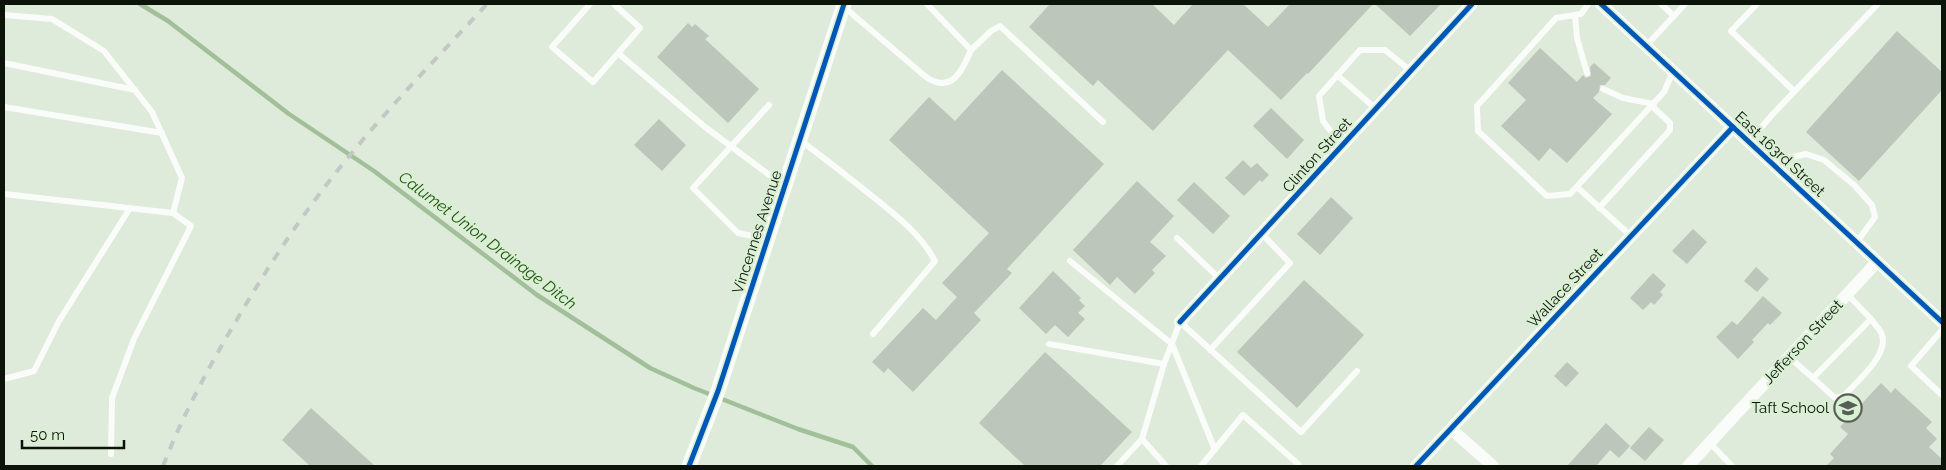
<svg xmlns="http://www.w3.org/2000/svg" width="1946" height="470" viewBox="0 0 1946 470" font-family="Raleway,sans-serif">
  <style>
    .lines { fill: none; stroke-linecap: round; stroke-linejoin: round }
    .stream { stroke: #a1c09a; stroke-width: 4.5 }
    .building { fill: #bdc6ba }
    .service { stroke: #fafcf9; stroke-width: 6 }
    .minor { stroke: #fafcf9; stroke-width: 12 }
    .tertiary { stroke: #fafcf9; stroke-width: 15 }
    .rail { stroke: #c4c8c4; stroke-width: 4; stroke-dasharray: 9 9; stroke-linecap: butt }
    .cycleway-casing { stroke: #daf0d4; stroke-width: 8 }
    .cycleway { stroke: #0057b8; stroke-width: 5 }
    .labels { text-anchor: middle; stroke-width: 5; stroke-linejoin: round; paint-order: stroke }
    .street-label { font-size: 15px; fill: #0c140a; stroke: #daf0d4 }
    .poi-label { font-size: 15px; fill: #0c140a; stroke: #daf0d4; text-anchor: end }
    .water-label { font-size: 16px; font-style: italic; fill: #225513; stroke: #daf0d4 }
  </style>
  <rect width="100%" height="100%" fill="#deeada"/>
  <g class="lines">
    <polyline class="stream" points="140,4 168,21 289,114 374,171 537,295 650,368 694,388 798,429 853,447 872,466"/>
  </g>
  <g class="building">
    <polygon points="1050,4 1152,4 1174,25 1193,4 1243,4 1268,27 1290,4 1373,4 1308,74 1307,73 1281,100 1228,50 1153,131 1098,80 1093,86 1029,27"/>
    <polygon points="1375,4 1441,4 1410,36"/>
    <polygon points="688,23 692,27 695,24 709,36 705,39 759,89 728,123 657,57"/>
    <polygon points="1897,31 1942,72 1942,90 1859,181 1806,132"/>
    <polygon points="1540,48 1577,82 1583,75 1586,78 1591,76 1590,67 1594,63 1611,78 1605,85 1600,85 1599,92 1593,98 1612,114 1567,163 1550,148 1539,161 1501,126 1526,100 1508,83"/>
    <polygon points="1002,70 1104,164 1007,269 1012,273 974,313 981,320 913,392 888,368 884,373 872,362 923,308 936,320 957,297 942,283 989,233 889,140 929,97 955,121"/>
    <polygon points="1271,108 1304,140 1287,159 1253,126"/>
    <polygon points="659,119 686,145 662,171 634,145"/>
    <polygon points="1243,160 1251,168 1257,163 1269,175 1262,182 1260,180 1244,196 1225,178"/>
    <polygon points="1137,181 1174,216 1150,242 1166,256 1152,270 1155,273 1135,294 1117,277 1110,285 1073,250"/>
    <polygon points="1194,182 1230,216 1213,234 1177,200"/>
    <polygon points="1331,197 1353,218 1320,255 1297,234"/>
    <polygon points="1693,229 1707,242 1687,264 1672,251"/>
    <polygon points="1756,267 1769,279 1757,292 1744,281"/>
    <polygon points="1053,271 1081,298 1079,300 1085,306 1078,313 1085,319 1068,337 1055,325 1046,334 1019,308"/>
    <polygon points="1653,273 1666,285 1660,292 1663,295 1654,305 1651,302 1643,310 1630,298"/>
    <polygon points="1304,280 1364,335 1297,408 1237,352"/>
    <polygon points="1763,296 1782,313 1770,325 1768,323 1752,340 1754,342 1738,359 1716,337 1732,321 1737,325"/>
    <polygon points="1045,352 1132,432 1100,466 1025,466 979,423"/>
    <polygon points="1567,362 1579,373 1566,387 1554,376"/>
    <polygon points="1881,383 1891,393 1895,388 1932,422 1926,428 1937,439 1929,447 1942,459 1942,466 1826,466 1834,458 1830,454 1848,434 1840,427"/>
    <polygon points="311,408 375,466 310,466 282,440"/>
    <polygon points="1606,423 1630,446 1619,458 1610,450 1596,466 1567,466"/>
    <polygon points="1649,427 1664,440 1645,461 1630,448"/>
  </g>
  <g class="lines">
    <g class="service">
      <polyline points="590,4 552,47 593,82 640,28 614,4"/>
      <polyline points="1588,4 1581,14 1556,18 1477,106 1478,131 1547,196 1570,194 1664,92 1673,71"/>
      <polyline points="1661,4 1674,16"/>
      <polyline points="1757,4 1731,31 1794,91"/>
      <path d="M844,7L926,77C951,94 962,72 971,50L927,4"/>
      <polyline points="4,15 52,19 104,51 152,112 182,178 173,213 4,194"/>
      <polyline points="1575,15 1577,38 1587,73"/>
      <polyline points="1646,46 1685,4"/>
      <polyline points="971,50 991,31 1000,26 1103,122"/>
      <polyline points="619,54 705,127 784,186"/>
      <polyline points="4,63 135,90"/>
      <polyline points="1337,75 1376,109"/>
      <polyline points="1603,89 1623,98 1654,104"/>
      <polyline points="4,107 162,133"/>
      <path d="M801,141C827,160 852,180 877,200C898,217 922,236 935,261L873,334"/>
      <polyline points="1749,142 1771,116 1878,4"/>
      <polyline points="1342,146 1323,121 1319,96 1360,50 1385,50 1411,71"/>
      <polyline points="1778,169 1788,158 1806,154 1824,160 1854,185 1872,205 1875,217 1857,242"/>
      <polyline points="1577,187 1631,236"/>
      <polyline points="1599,208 1670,130 1670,123 1652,106"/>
      <polyline points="1177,238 1220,279"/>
      <polyline points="767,239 738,233 693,188 769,105"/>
      <polyline points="1070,261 1172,344 1215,450"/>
      <polyline points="1942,330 1911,366 1942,395"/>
      <polyline points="1049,344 1164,364"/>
      <polyline points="1210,350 1290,263 1262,234"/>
      <polyline points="1789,357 1813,378 1871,319 1847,294"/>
      <path d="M1813,378L1835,398L1844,396C1856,382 1889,355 1882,335C1881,330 1874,324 1871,319"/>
      <polyline points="4,379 34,371 59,321 130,208"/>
      <polyline points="1710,443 1732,466"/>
      <polyline points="111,454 112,398 134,339 191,226 173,213"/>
      <polyline points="1117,466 1142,439"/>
      <polyline points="1166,466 1142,439 1164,364 1180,322 1301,432 1357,371"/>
      <polyline points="1201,466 1243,415 1298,464"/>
    </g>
    <g class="minor">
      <polyline points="1601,4 1942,322"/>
      <polyline points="1180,322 1472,4"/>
      <polyline points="1451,429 1493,466"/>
      <polyline points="1416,466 1733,127"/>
      <polyline points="1688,466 1877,262"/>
    </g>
    <polyline class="tertiary" points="689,466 718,391 844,4"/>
    <path class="rail" d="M163,466C184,412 212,361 242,311C271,262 302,215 338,170C384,112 437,58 487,4"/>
    <g class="cycleway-casing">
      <g id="cycleway">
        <polyline points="1601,4 1942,322"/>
        <polyline points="1180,322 1472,4"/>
        <polyline points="689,466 718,391 844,4"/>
        <polyline points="1416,466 1733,127"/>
      </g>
    </g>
    <use href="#cycleway" class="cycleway"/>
  </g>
  <defs>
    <g id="school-ring" transform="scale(1.4375)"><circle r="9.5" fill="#daf0d4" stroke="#565f53" stroke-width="1.5"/><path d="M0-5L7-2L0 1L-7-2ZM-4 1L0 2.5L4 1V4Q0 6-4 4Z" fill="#565f53"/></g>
  </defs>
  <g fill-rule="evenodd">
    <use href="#school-ring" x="1848" y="408"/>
  </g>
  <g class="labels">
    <g class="street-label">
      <text transform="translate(1780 154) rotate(43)" y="5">East 163rd Street</text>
      <text transform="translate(1317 155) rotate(-48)" y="5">Clinton Street</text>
      <text transform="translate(757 232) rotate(-72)" y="5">Vincennes Avenue</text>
      <text transform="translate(1565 288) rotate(-47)" y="5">Wallace Street</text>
      <text transform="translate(1803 342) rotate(-47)" y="5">Jefferson Street</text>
    </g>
    <g class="poi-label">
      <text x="1829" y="413">Taft School</text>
    </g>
    <g class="water-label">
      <text transform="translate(488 240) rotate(37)" y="6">Calumet Union Drainage Ditch</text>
    </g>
  </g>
  <rect width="1946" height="470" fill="none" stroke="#0c140a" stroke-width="10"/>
  <path d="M22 440v8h102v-8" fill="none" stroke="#0c140a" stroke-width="2.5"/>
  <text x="30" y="440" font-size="15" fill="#0c140a" stroke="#daf0d4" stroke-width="4" paint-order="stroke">50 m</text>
</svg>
